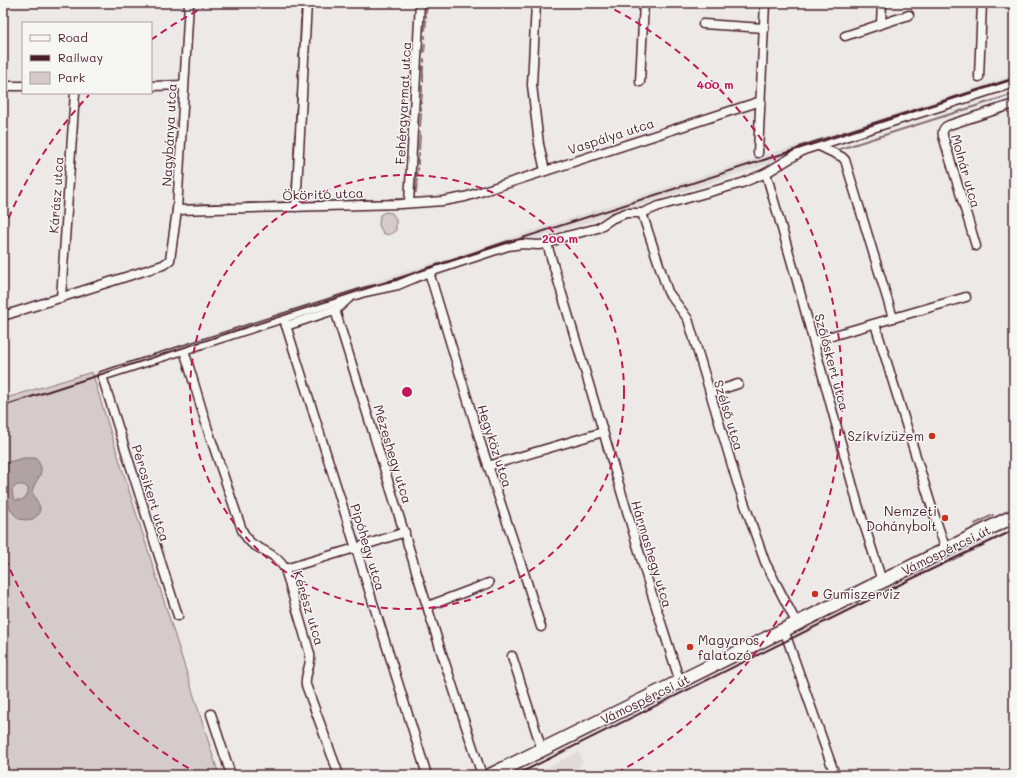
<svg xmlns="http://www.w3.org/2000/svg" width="1017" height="778" viewBox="0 0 1017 778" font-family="Mali,sans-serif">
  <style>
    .built { fill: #e0dad8 }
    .green { fill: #d4cbca; stroke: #8f757a }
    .water { fill: #b1a2a3; stroke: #886e73; fill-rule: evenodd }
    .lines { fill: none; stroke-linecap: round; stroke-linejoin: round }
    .stream { stroke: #886e73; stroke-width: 2 }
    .street-casing { stroke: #4a1f2b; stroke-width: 11 }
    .primary-casing { stroke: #4a1f2b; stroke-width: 16 }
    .street { stroke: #f6f6f2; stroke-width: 8 }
    .primary { stroke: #f6f6f2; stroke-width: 13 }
    .rail { stroke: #4a1f2b; stroke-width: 2 }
    .ring { fill: none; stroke: #c2185b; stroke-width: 2; stroke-dasharray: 7 5 }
    .poi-dot { fill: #c8321e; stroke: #f6f6f2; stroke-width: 1.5 }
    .labels { text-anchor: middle; stroke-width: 3; stroke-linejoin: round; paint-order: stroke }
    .street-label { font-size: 13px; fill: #4a1f2b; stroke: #f6f6f2 }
    .poi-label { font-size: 13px; fill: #4a1f2b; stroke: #f6f6f2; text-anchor: end }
    .centre { fill: #c2185b; stroke: #f6f6f2; stroke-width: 2 }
    .ring-label { font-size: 12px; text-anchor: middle; font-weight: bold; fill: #c2185b; stroke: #f6f6f2; stroke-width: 3; stroke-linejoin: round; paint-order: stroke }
  </style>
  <rect width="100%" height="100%" fill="#ece9e6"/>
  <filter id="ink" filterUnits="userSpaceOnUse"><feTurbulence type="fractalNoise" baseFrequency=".025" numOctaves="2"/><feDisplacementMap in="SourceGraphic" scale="8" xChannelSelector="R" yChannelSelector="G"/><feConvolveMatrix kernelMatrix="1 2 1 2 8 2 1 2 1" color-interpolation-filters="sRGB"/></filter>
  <g filter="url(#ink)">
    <g class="built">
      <polygon points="1014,75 1014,84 95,382 92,373"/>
      <polygon points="1014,528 1014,532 904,584 793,640 792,637 902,581"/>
      <polygon points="579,752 582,762 572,775 532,775"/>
    </g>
    <g class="green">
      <path d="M385,212L392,213L396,220V230C392,234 388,236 383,233L379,225L380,215Z"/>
      <polygon points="92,372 101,402 219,775 3,775 3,399"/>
    </g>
    <path class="water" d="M24,458H35C49,472 35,478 32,492L40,507L39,514L33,519L26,520L19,519L13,513L3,496V465L8,462ZM17,485H24L28,488V494L22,500H15L13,497L12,490Z"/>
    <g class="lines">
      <g class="stream">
        <polyline points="302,6 302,3"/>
        <polyline points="426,12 427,7"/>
        <polyline points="301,15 302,8"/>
        <polyline points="426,17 426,15"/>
        <polyline points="425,30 426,21"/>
        <polyline points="425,38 425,36"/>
        <polyline points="300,49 301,20"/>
        <polyline points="424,52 425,44"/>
        <polyline points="299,57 299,55"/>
        <polyline points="424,62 424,59"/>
        <polyline points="423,71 423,66"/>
        <polyline points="298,79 299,64"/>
        <polyline points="423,81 423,73"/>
        <polyline points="298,92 298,86"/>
        <polyline points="422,92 422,86"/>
        <polyline points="297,101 297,96"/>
        <polyline points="421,103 422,94"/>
        <polyline points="421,110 421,107"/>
        <polyline points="296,113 297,107"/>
        <polyline points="420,127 421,113"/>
        <polyline points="296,128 296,115"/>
        <polyline points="419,149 420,133"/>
        <polyline points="837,150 1014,94"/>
        <polyline points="294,154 295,134"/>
        <polyline points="419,155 419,153"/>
        <polyline points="418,164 418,157"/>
        <polyline points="294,169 294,159"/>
        <polyline points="418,170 418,168"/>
        <polyline points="417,177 417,173"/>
        <polyline points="416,192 417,180"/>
        <polyline points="292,196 293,176"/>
        <polyline points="390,199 402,199"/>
        <polyline points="360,200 368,200"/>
        <polyline points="371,200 376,200"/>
        <polyline points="383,200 385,200"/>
        <polyline points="330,201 343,201"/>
        <polyline points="347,201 355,200"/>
        <polyline points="305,202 323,201"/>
        <polyline points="247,203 258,203"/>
        <polyline points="267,203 290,202"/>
        <polyline points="213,204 218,204"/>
        <polyline points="225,204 231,203"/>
        <polyline points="188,205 208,204"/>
        <polyline points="975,524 993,515"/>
      </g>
      <g class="street-casing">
        <g id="street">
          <polyline points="536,3 532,85 539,144 545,171"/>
          <polyline points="703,24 764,28"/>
          <polyline points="881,24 882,3"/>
          <polyline points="845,36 909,15"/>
          <polyline points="979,77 982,3"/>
          <polyline points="640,82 644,3"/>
          <polyline points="3,86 23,86"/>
          <polyline points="151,86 184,85"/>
          <polyline points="819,146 842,157 845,160 893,318"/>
          <polyline points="758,153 765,3"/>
          <polyline points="766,173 797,281 858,505 882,581"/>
          <polyline points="409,203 420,3"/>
          <polyline points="296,207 307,3"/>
          <polyline points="177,210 401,204 443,201 465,197 761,101"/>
          <polyline points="642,213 668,292 688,319 737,482 765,562 797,624"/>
          <polyline points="547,244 650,588 680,682"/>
          <path d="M976,246L943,136C942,131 944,127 949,125L1014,104"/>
          <polyline points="429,272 482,447 525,576 541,627"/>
          <polyline points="61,298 75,93"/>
          <polyline points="335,310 441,651 482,775"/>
          <polyline points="3,316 163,265 170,260 177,210 189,3"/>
          <polyline points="284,319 427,775"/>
          <polyline points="875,324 931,505 946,550"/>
          <polyline points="286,326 337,309 349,298"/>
          <polyline points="814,341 966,297"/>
          <path d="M184,350L208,430L242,530C245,536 249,542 254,545C266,552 278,556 285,569L310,654C312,666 304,674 306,685L339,775"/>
          <polyline points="710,393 738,384"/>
          <polyline points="488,466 603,432"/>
          <polyline points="285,569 362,546 405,532"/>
          <polyline points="428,606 489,583"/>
          <polyline points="178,616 102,376 365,292 398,285 424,274 508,246 522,244 538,245 547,244 563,237 598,228 613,218 626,213 642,213 659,206 742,183 766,173 804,150 1014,83"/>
          <polyline points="784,630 835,775"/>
          <polyline points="512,656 542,750"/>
          <polyline points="211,714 231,775"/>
        </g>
      </g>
      <g class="primary-casing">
        <polyline id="primary" points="491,775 1014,516"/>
      </g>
      <use href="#street" class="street"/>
      <use href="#primary" class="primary"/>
      <g class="rail">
        <polyline points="3,406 1014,79"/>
        <polyline points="516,775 903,583 1014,530"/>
      </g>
    </g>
  </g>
  <g class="ring">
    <circle cx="407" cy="392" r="217"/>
    <path d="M199 774A435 435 0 0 1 4 555M4 229A435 435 0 0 1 89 95M151 40A435 435 0 0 1 210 4M604 4A435 435 0 0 1 615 774"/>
  </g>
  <g class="poi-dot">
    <circle cx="932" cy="436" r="4"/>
    <circle cx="945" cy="518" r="4"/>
    <circle cx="815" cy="594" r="4"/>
    <circle cx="690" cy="647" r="4"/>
  </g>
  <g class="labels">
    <g class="street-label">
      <text transform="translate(403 103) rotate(-87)" y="5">Fehérgyarmat utca</text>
      <text transform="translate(169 135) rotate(-87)" y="5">Nagybánya utca</text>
      <text transform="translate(611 136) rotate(-18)" y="5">Vaspálya utca</text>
      <text transform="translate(966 171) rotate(74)" y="5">Molnár utca</text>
      <text transform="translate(323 194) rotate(-2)" y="5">Ököritó utca</text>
      <text transform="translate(56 195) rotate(-86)" y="5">Kárász utca</text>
      <text transform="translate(832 362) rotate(75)" y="5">Szőlőskert utca</text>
      <text transform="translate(729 415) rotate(73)" y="5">Szélső utca</text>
      <text transform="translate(495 446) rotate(72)" y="5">Hegyköz utca</text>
      <text transform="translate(393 454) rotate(73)" y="5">Mézeshegy utca</text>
      <text transform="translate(151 493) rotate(73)" y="5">Pércsikert utca</text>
      <text transform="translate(368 547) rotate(73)" y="5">Pipóhegy utca</text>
      <text transform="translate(946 550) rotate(-26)" y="5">Vámospércsi út</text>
      <text transform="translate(652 554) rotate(73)" y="5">Hármashegy utca</text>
      <text transform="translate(309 608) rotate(73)" y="5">Kérész utca</text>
      <text transform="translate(645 699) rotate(-26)" y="5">Vámospércsi út</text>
    </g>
    <g class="poi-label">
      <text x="924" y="441">Szíkvízüzem</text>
      <text x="937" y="516">Nemzeti<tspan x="937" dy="15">Dohánybolt</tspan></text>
      <text x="823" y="599" text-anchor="start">Gumiszerviz</text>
      <text x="698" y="645" text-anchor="start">Magyaros<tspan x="698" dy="15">falatozó</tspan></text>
    </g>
  </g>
  <circle cx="407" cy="392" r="6" class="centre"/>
  <g class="ring-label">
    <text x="715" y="89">400 m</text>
    <text x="560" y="243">200 m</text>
  </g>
  <rect width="1017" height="778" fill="none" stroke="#f6f6f2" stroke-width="16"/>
  <rect x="8" y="8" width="1001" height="762" fill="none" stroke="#4a1f2b" stroke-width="1.5" filter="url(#ink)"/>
  <rect x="22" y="22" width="130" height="72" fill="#f6f6f2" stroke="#b1a0a2"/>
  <rect x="30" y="35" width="20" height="6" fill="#f6f6f2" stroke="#b1a0a2"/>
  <text x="58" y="42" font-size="12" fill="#4a1f2b">Road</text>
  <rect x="30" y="55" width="20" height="6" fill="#4a1f2b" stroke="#b1a0a2"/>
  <text x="58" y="62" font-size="12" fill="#4a1f2b">Railway</text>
  <rect x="30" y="72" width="20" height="12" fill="#d4cbca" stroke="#b1a0a2"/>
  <text x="58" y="82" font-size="12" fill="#4a1f2b">Park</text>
</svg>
